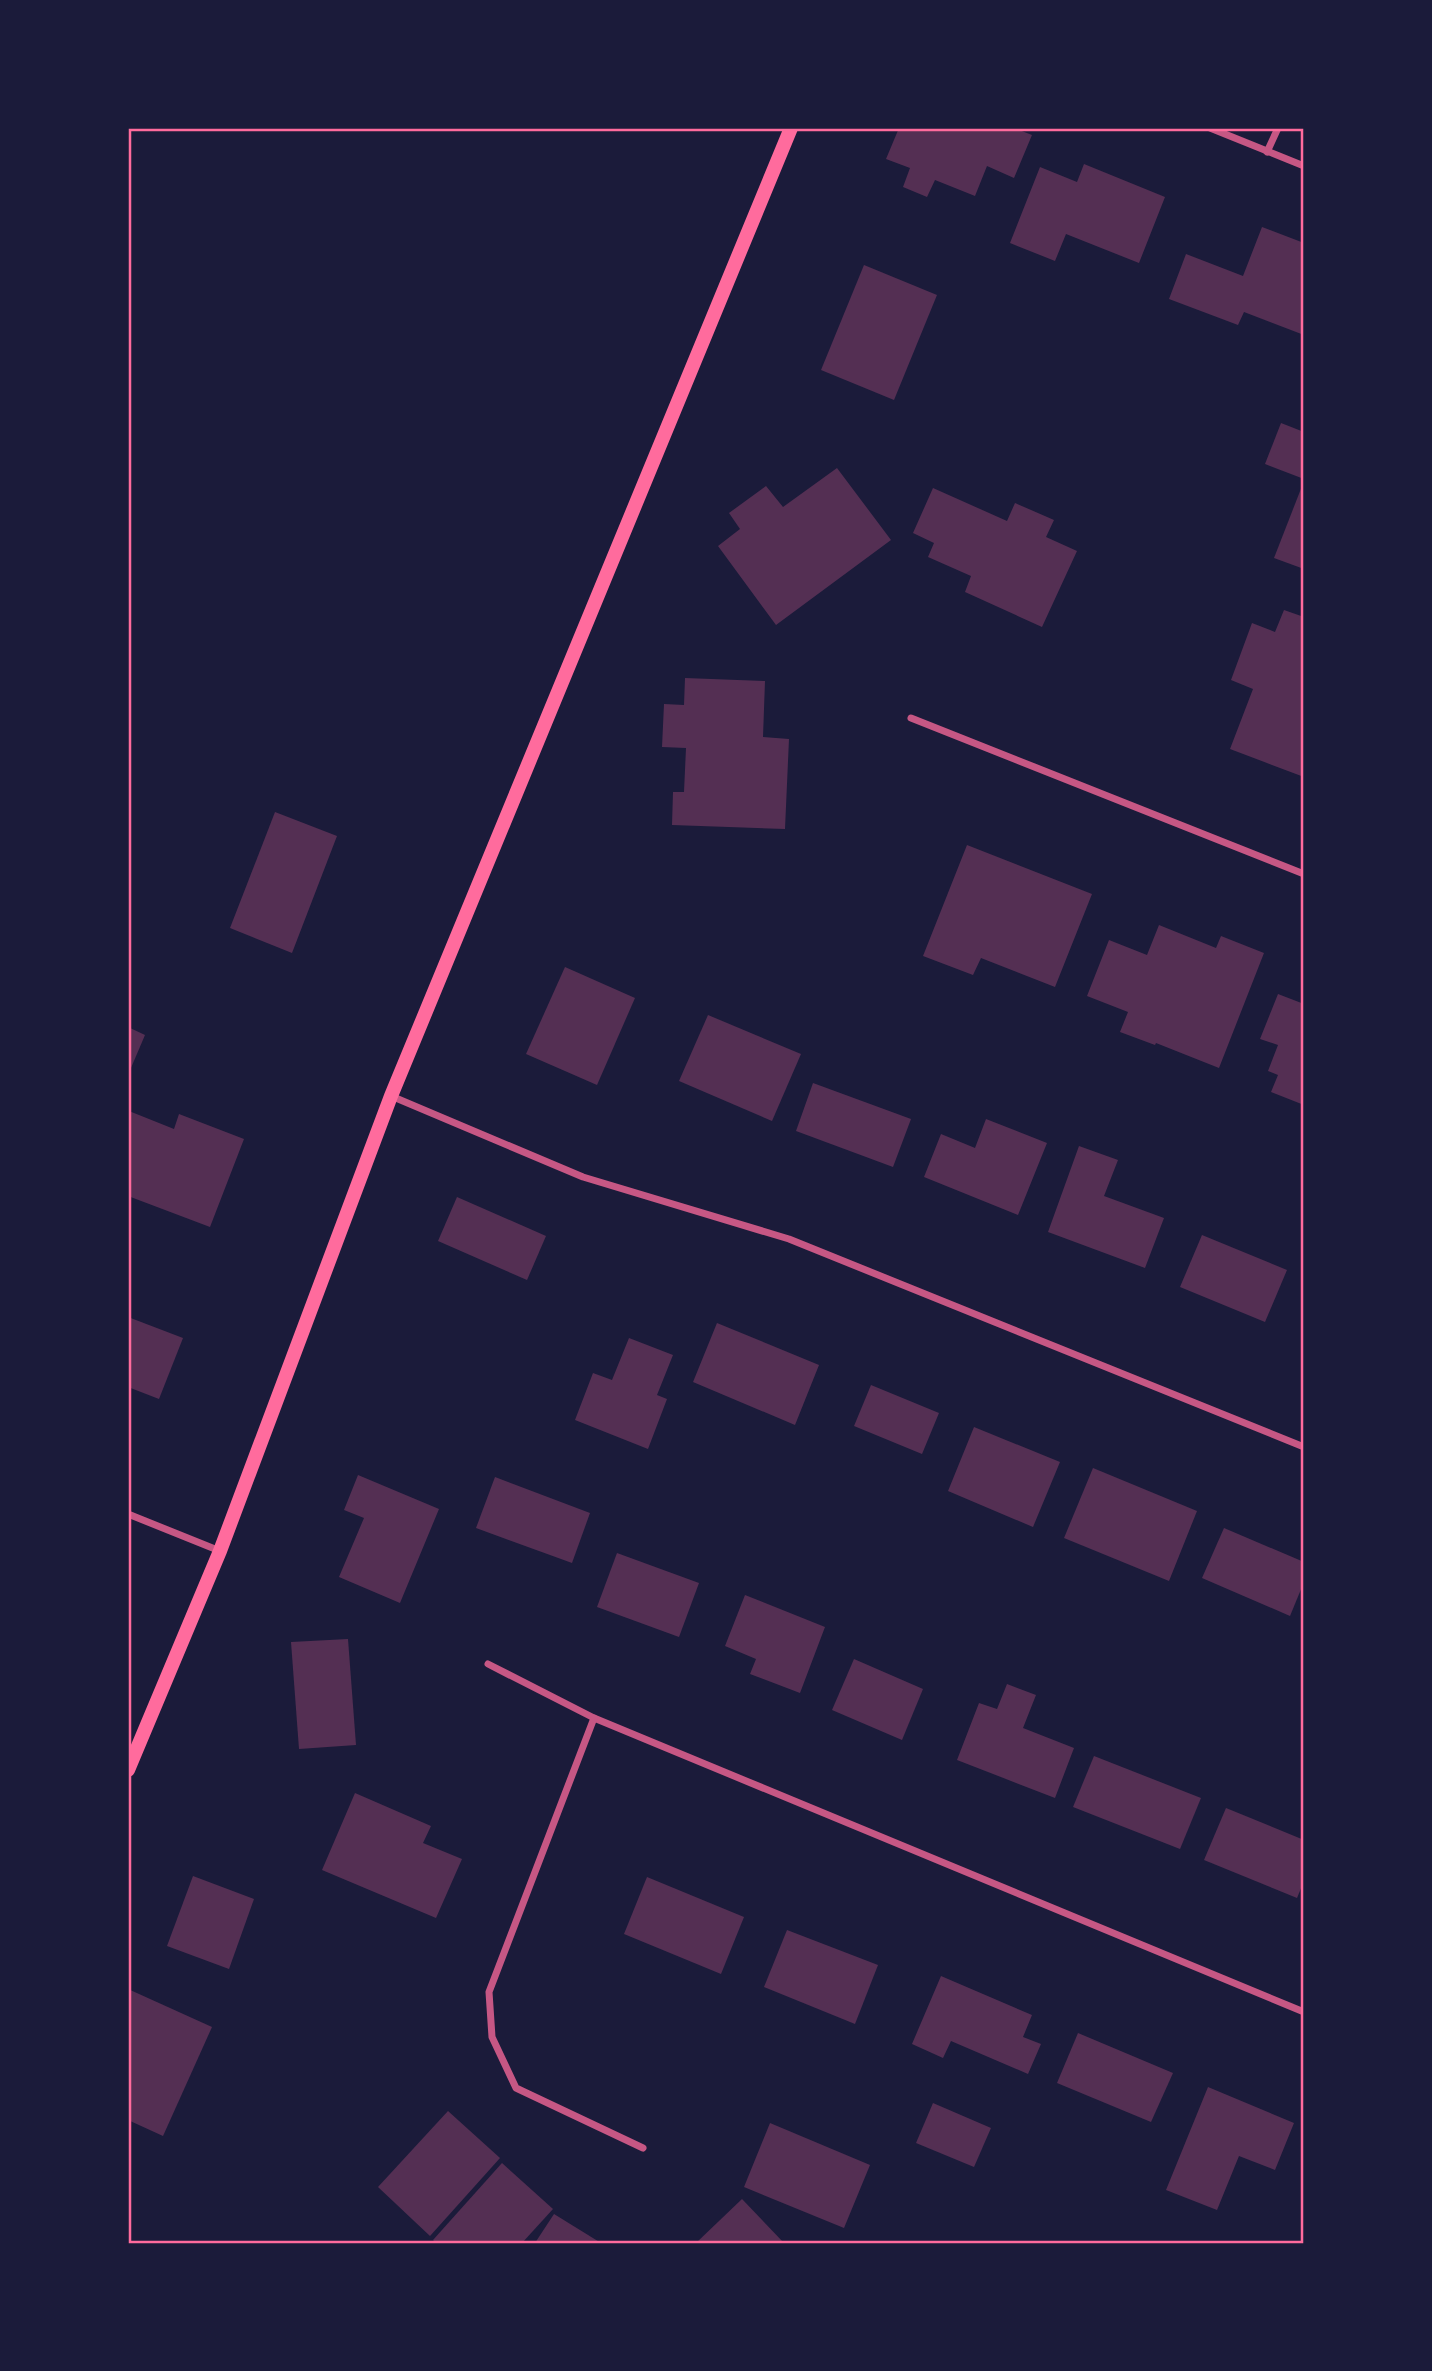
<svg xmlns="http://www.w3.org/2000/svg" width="1432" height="2371" viewBox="0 0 1432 2371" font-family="Inter,sans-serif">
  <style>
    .building { fill: #542f53 }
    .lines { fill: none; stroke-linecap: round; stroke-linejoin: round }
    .minor { stroke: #c65784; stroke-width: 7 }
    .secondary { stroke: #ff6b9d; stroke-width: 14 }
    .neatline { fill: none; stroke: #ff6b9d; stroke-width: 2.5 }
  </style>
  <rect width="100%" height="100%" fill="#1b1b3a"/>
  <g class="building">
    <polygon points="899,128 1014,128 1032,135 1014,178 987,166 975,196 935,180 927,197 903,187 910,168 886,159"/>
    <polygon points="1084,164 1165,197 1139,263 1066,234 1055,261 1010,243 1040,167 1077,182"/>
    <polygon points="1262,227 1304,243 1304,335 1244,312 1238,325 1169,299 1186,254 1243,276"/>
    <polygon points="864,265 937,295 894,400 821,370"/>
    <polygon points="1281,423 1304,432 1304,479 1265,464"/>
    <polygon points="837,468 891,540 776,625 718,546 740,529 729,513 766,486 783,507"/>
    <polygon points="1304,481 1304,569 1274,558"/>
    <polygon points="933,488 1007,521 1015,503 1054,520 1046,537 1077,551 1042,627 965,592 971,576 928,557 934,543 913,533"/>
    <polygon points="1284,610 1304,617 1304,777 1230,749 1253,689 1231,680 1252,623 1275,632"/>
    <polygon points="685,678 765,681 763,737 789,739 785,829 672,825 673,792 684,792 686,748 662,747 664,704 684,705"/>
    <polygon points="275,812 337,836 292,953 230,928"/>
    <polygon points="967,845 1092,894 1055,987 981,958 973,975 923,956"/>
    <polygon points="1159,925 1216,948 1221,936 1264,953 1219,1068 1156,1043 1155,1045 1120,1032 1128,1012 1087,996 1109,940 1147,955"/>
    <polygon points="565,967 635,998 597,1085 526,1054"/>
    <polygon points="1278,994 1304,1004 1304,1105 1271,1092 1278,1075 1268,1071 1278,1045 1260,1039"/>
    <polygon points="708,1015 801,1054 772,1121 679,1081"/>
    <polygon points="128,1027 145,1035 128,1075"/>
    <polygon points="813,1083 911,1119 893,1167 796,1131"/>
    <polygon points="129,1111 174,1129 179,1114 244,1139 210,1227 128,1196"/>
    <polygon points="986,1119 1047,1143 1018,1215 924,1177 941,1134 975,1148"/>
    <polygon points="1079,1146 1118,1160 1104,1196 1164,1218 1145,1268 1048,1232"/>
    <polygon points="457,1197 546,1236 527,1280 438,1241"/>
    <polygon points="1202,1235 1287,1270 1265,1322 1180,1287"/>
    <polygon points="128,1317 183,1338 159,1399 128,1387"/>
    <polygon points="717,1323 819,1365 795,1425 693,1382"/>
    <polygon points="629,1338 673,1355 657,1395 667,1399 648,1449 575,1420 593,1373 612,1380"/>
    <polygon points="871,1385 939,1413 922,1454 854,1426"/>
    <polygon points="974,1427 1060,1462 1033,1527 948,1491"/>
    <polygon points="1093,1468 1197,1511 1169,1581 1064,1538"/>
    <polygon points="358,1475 439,1509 400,1603 339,1577 364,1518 344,1510"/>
    <polygon points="495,1477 590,1513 572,1563 476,1528"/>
    <polygon points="1224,1528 1304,1562 1304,1582 1290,1616 1202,1578"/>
    <polygon points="617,1553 699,1583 679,1637 597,1607"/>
    <polygon points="745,1595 825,1627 800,1693 750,1674 756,1659 725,1646"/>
    <polygon points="348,1639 356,1745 299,1749 291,1642"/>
    <polygon points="854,1659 923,1689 902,1740 832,1710"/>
    <polygon points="1007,1684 1036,1695 1023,1728 1074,1748 1055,1798 957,1760 979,1703 997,1709"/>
    <polygon points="1094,1756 1201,1798 1180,1849 1073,1807"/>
    <polygon points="355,1793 431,1826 423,1843 462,1859 436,1918 322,1870"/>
    <polygon points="1226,1808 1304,1840 1304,1881 1297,1898 1204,1860"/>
    <polygon points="193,1876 254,1899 229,1969 167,1946"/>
    <polygon points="647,1877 744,1917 721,1974 624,1934"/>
    <polygon points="787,1930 878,1965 855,2024 764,1987"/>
    <polygon points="941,1976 1032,2015 1023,2037 1041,2044 1028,2074 951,2041 943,2058 912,2044"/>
    <polygon points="128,1989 212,2027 163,2136 128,2120"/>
    <polygon points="1078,2033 1173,2073 1151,2122 1057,2083"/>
    <polygon points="1208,2087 1294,2123 1275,2170 1239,2156 1217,2210 1166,2190"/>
    <polygon points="933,2103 991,2128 974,2167 916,2143"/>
    <polygon points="448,2111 500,2158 430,2236 378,2187"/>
    <polygon points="770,2123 870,2165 844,2228 744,2187"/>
    <polygon points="502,2163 553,2209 522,2243 436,2243 433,2240"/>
    <polygon points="742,2199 784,2243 696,2243"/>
    <polygon points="554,2214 601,2243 535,2243"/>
  </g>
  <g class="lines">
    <g class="minor">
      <polyline points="1210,128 1304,166"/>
      <polyline points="1267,152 1278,128"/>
      <polyline points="911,718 1304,874"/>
      <polyline points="391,1096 583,1177 789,1239 1304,1447"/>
      <polyline points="128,1514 220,1551"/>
      <polyline points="488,1664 594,1718 1304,2012"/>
      <polyline points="594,1718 489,1992 492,2037 516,2088 643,2148"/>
    </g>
    <polyline class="secondary" points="128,1770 220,1551 391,1096 791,128"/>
  </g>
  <rect width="1432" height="2371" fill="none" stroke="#1b1b3a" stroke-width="259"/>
  <rect x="130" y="130" width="1172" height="2112" class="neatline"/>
</svg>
